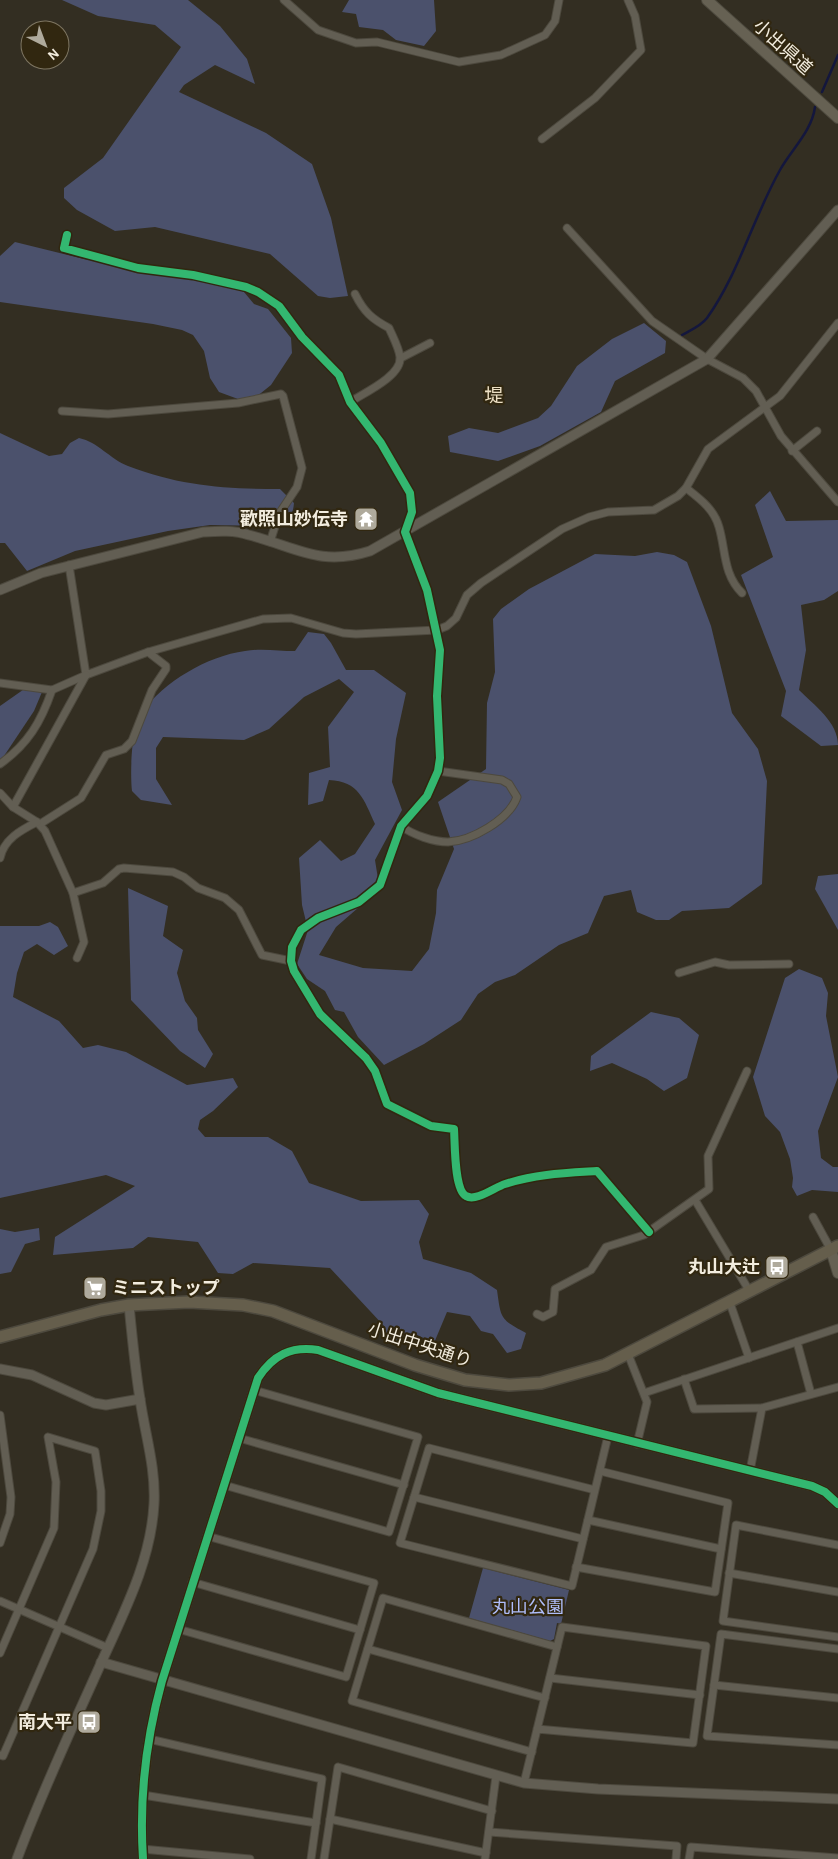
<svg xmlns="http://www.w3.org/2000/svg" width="838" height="1859" viewBox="0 0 838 1859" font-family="'Alegreya Sans','Noto Sans JP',sans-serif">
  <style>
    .green { fill: #4b516c }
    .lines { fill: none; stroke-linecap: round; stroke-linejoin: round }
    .stream { stroke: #14173d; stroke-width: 2.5 }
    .minor-casing { stroke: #4d493e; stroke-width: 9 }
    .tertiary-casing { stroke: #4d493e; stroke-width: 11 }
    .secondary-casing { stroke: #4d493e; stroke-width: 12 }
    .primary-casing { stroke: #4d493e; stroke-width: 14 }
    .minor { stroke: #625e53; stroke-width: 7 }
    .tertiary { stroke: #625e53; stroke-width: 9 }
    .secondary { stroke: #666153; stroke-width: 10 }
    .primary { stroke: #655e4c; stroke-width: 11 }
    .cycleway-casing { stroke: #312710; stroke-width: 11 }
    .cycleway { stroke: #33b770; stroke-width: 8 }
    .labels { text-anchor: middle; stroke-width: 4.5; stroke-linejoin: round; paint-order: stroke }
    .street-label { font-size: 18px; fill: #f2ecde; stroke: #312710 }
    .poi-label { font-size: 18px; font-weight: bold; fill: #f2ecde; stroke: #312710; text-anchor: end }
    .park-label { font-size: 18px; fill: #afbdfa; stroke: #312710 }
    .neighbourhood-label { font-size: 19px; fill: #ecdfc4; stroke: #312710 }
  </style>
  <rect width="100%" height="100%" fill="#332e22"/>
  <g class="green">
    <polygon points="62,0 188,0 220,26 247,59 255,84 215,65 184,85 179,92 266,133 312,164 331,218 348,296 330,298 318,296 270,254 155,227 115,231 77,210 64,198 64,188 103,158 181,47 155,25 98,16"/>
    <polygon points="349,0 434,0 436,31 424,46 396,40 383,30 359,27 356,14 342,12"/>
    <polygon points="15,242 84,259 221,282 244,292 254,304 268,309 291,338 292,353 271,385 256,397 238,399 219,392 210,378 204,351 193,335 182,330 153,324 0,302 0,256"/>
    <polygon points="644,323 666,341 665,353 615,381 601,412 540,446 498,461 450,452 448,436 469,428 498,433 538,418 551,406 577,366 612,339"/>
    <path d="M0,433L49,456L62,454L70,443L79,438C98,442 110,459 128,466C180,486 225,489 280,489L294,503C293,516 288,521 277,526L210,525L168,531L75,551L27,571L5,543H0Z"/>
    <path d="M770,491L786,521L838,520V591L824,600L801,605L806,650L799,690C814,705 838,722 838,745L821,746L781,716L786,691L741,575L773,557L755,505Z"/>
    <path d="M657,552L674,555L687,562L711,626L732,713L758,749L767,781L762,884L729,908L682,911L669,920H656L637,912L631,890L604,896L588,933L559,945L515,975L495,982L478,994L461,1020L424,1044L384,1065L358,1037L344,1012L335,1010L325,991L307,979L297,964L308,930L302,905L299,858L320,840L341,861L355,854L375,824C364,800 359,781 329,780L323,801L308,805L309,773L330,767L328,727L354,692L339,679L304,697L269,729L244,740L163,737L156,748V779L172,805L141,800L132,791C130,774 131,726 142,712C164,682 207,656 245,651C261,648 279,651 295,651L308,632L324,634L331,643L346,670H374L406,693L396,739L392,782L402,810L375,860L378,879L366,901L336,927L319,955L363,968L412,971L429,949L436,913L437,890L454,849L438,802L486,769L487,703L495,672L493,619L501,609L529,589L595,554L635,556Z"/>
    <polygon points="30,685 40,687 42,692 34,711 0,762 0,706"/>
    <polygon points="838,874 838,930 815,889 818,876"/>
    <polygon points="128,888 168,906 163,936 183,950 177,973 185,1001 197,1018 198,1030 213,1054 205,1068 180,1051 131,1000"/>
    <path d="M50,922L58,927L68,946L54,955L37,944L24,952L17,973L13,997L59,1021L83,1048L98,1045L126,1052L187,1085L233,1078L238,1087L213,1111L200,1120L198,1129L205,1137H268L292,1151L309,1183L361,1201L419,1200L429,1214L419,1242L423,1259L471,1273L497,1290C501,1319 500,1319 526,1333L521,1349L507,1353L493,1334L481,1331L470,1316L447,1312L434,1343L413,1333L401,1342L384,1340V1326L330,1268L253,1263L233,1274L218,1273L198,1242L148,1237L133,1248L53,1255L55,1237L135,1186L106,1175L0,1198V926H39Z"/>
    <polygon points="799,969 822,978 828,993 826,1016 838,1077 818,1131 821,1158 833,1167 838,1167 838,1192 812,1190 797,1196 792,1187 793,1178 790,1159 780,1132 765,1116 753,1077 785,978"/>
    <polygon points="651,1012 679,1018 699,1035 687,1078 664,1091 647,1079 612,1063 590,1071 591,1056"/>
    <polygon points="39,1228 40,1240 25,1244 11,1272 0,1274 0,1229 15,1232"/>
    <polygon points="483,1568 569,1590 561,1624 557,1623 554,1639 550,1641 469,1618"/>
  </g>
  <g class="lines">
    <g class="stream">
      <polyline points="822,92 838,55"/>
      <path d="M682,335C691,330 701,326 707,318C739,273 753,218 780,170C791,150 812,131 815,107"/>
    </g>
    <g class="minor-casing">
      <g id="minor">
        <polyline points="284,0 318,30 356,43 377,42 459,62 501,55 545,35 555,21 559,0"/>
        <polyline points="542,139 595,98 641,50 635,16 628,0"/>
        <polyline points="567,228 652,321 707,359 743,378 756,391 781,436 838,502"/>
        <path d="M67,235L64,248L138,268L193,275L246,287L258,292L279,306L302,337L339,375L350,402L381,443L410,493L412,512L405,532L427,590L440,650L437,696L440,758L438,771L427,796L401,826L380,885L359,902L318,918L301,930L292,947L291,961L294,971L320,1014L366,1058L375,1071L387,1104L431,1126L454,1129C455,1143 454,1190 466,1196C476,1202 495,1187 505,1184C536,1174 566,1173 597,1171L649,1232"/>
        <polyline points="401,358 430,343"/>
        <path d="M350,402C364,393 402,376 400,357C399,348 393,337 389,328C372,319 364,312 355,294"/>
        <polyline points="62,411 108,414 238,403 281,394 283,396 302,468 297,487 279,514 270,542"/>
        <polyline points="792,451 817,431"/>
        <path d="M686,488C700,499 714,509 719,527C726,551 723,574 742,593"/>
        <polyline points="69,565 86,675 148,652 263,619 291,618 343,633 356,634 437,630 447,626 456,618 467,595 481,583 562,529 589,517 608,512 654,510 678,496 686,488 708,449 780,396 838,323"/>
        <polyline points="0,683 52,690"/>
        <path d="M0,764C28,744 41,722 52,690L86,675"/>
        <polyline points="0,793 13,807 37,822 45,831 73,893 103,883 119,869 124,868 173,872 184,877 198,888 225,898 239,910 262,955 291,961"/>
        <polyline points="13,807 86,675"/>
        <polyline points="40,824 81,798 106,755 124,749 132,741 152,690 166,669 166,666 148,652"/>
        <path d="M401,826C413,835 434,842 448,842C471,841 509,820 517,797L509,784L502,780L438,771"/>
        <path d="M0,858C4,839 21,830 37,822"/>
        <polyline points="73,893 84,942 77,958"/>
        <polyline points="679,973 715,962 729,965 789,964"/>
        <polyline points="695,1200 750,1292"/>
        <polyline points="813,1217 831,1250"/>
        <polyline points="730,1303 749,1358"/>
        <polyline points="537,1314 543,1317 553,1312 555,1289 591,1270 606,1247 644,1235 709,1189 708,1156 747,1071"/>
        <polyline points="797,1342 811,1394"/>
        <polyline points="628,1354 647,1402 637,1444"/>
        <polyline points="684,1379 694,1409 762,1408"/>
        <polyline points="644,1393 838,1328"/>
        <polyline points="0,1415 11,1497 10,1514 0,1543"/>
        <polyline points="239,1438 404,1485"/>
        <polyline points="750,1471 762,1408 838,1387"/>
        <polyline points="224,1485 389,1532 418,1437 254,1390"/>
        <polyline points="595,1490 429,1448 400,1543 572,1586 608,1436"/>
        <polyline points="414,1497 583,1539"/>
        <polyline points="588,1520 721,1549"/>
        <polyline points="838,1545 736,1525 723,1621 838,1637"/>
        <polyline points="576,1567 715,1592 728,1503 600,1471"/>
        <polyline points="729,1573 838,1592"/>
        <polyline points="192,1582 360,1630"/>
        <polyline points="0,1601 108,1648"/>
        <polyline points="178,1629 346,1677 374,1583 207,1536"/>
        <polyline points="368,1649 545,1698"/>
        <polyline points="838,1649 721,1634 707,1736 838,1745"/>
        <polyline points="0,1653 54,1528 56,1482 48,1437 95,1451 101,1491 101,1511 93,1549 3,1756 0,1755"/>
        <polyline points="550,1678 700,1695"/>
        <polyline points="714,1685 838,1698"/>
        <polyline points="149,1739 322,1779 311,1859"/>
        <polyline points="532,1752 352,1701 383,1598 557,1647"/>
        <polyline points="524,1783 562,1627 706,1646 693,1743 537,1729"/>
        <polyline points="143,1795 316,1823"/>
        <polyline points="330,1819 486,1853"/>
        <polyline points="489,1832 677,1846 676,1859"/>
        <polyline points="142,1849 250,1859"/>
        <polyline points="324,1859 338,1767 492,1811"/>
        <polyline points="485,1859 496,1776"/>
        <polyline points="689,1859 691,1847 838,1858"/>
      </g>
    </g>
    <g class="tertiary-casing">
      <g id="tertiary">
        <path d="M0,590L41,573L203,532C219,531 234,530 249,535C296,547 320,567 370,551L707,359L838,210"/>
        <polyline points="0,1369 32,1375 94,1403 106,1405 140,1399"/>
        <polyline points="101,1662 524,1783 598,1789 838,1799"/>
        <path d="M17,1859C42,1791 73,1726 102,1661C125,1610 151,1560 154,1504C156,1468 145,1434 140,1399C135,1368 132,1336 129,1305"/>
        <path d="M143,1859C139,1798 146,1739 162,1681L258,1378C273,1355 291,1346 318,1350L438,1393L812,1486L825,1492L838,1504"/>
      </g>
    </g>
    <g class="secondary-casing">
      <g id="secondary">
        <polyline points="707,0 838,118"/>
        <polyline points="831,1250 838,1273"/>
      </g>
    </g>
    <g class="primary-casing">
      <polyline id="primary" points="0,1337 101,1310 129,1305 189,1302 243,1305 273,1311 415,1365 465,1380 509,1385 541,1383 605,1365 838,1246"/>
    </g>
    <use href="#minor" class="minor"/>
    <use href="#tertiary" class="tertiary"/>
    <use href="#secondary" class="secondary"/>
    <use href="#primary" class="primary"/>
    <g class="cycleway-casing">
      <g id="cycleway">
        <path d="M67,235L64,248L138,268L193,275L246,287L258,292L279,306L302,337L339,375L350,402L381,443L410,493L412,512L405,532L427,590L440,650L437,696L440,758L438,771L427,796L401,826L380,885L359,902L318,918L301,930L292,947L291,961L294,971L320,1014L366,1058L375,1071L387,1104L431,1126L454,1129C455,1143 454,1190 466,1196C476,1202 495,1187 505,1184C536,1174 566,1173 597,1171L649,1232"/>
        <path d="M143,1859C139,1798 146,1739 162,1681L258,1378C273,1355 291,1346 318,1350L438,1393L812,1486L825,1492L838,1504"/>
      </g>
    </g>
    <use href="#cycleway" class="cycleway"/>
  </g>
  <defs>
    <g id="temple-square" transform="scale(1.25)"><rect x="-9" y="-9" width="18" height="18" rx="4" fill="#afaa9c" stroke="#312710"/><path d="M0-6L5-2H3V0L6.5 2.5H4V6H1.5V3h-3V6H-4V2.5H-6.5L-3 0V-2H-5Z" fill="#fff"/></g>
    <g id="bus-square" transform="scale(1.25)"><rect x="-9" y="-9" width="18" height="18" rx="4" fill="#afaa9c" stroke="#312710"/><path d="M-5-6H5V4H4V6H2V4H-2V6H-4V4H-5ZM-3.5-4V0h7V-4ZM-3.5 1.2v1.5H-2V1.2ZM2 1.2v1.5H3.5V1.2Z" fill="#fff"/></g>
    <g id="supermarket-square" transform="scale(1.25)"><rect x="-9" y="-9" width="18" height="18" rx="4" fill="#afaa9c" stroke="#312710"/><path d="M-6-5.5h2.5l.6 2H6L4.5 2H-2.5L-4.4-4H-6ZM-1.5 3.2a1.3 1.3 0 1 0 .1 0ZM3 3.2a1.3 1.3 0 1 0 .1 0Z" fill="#fff"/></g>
  </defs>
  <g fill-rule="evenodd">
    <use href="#temple-square" x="366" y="519"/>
    <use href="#bus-square" x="777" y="1267"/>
    <use href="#supermarket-square" x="95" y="1288"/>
    <use href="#bus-square" x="89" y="1722"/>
  </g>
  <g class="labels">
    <g class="street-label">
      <text transform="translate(783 47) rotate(42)" y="6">小出県道</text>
      <text transform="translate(420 1345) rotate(18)" y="6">小出中央通り</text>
    </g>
    <g class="poi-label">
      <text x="348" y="525">歡照山妙伝寺</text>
      <text x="760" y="1273">丸山大辻</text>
      <text x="112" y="1294" text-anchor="start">ミニストップ</text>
      <text x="72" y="1728">南大平</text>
    </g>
    <g class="park-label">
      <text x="528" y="1613">丸山公園</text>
    </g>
    <g class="neighbourhood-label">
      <text x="494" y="402">堤</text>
    </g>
  </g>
  <g transform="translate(45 45) rotate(138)"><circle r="24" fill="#312710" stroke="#7e7662"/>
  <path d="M0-4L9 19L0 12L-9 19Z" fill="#afaa9c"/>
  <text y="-8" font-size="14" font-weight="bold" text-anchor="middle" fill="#f2ecde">N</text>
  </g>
</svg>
